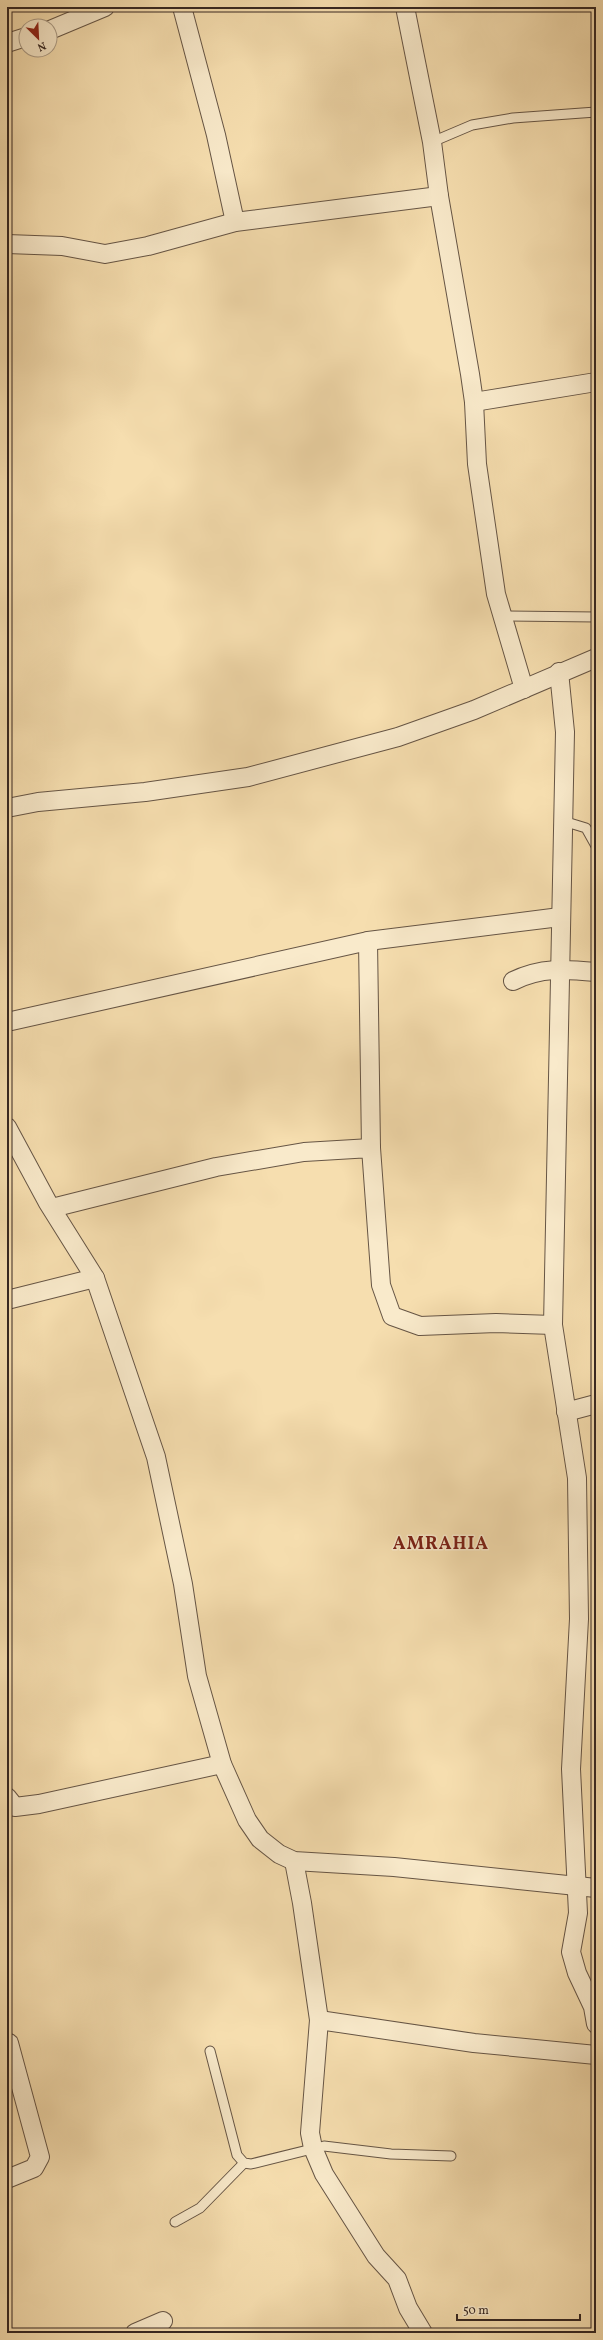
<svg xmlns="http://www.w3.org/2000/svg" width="603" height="2340" viewBox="0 0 603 2340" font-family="Vollkorn,serif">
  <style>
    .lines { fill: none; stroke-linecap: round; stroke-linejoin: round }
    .lane-casing { stroke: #665545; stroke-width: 11 }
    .street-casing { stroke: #665545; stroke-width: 20 }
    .lane { stroke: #f9eacb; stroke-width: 9 }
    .street { stroke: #f9eacb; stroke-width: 18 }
    .labels { text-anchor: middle; stroke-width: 3; stroke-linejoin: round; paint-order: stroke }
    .district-label { font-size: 18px; font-weight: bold; letter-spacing: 1px; fill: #7a1f14; stroke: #f9eacb }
  </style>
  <rect width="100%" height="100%" fill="#f6deaf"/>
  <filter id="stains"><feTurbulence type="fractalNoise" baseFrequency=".005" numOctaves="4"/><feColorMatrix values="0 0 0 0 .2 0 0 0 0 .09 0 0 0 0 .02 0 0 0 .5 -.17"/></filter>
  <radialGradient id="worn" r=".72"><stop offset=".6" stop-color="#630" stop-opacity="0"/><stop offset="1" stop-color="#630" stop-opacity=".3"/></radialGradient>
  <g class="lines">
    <g class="lane-casing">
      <g id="lane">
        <polyline points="432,142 472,125 513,118 596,112"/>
        <polyline points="502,616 596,617"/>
        <polyline points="563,821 586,828 596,846"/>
        <polyline points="210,2051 237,2155 244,2163 251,2164 324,2146 391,2154 451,2156"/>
        <polyline points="175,2222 200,2208 244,2163"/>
      </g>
    </g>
    <g class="street-casing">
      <g id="street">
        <polyline points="182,7 216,135 235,222"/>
        <polyline points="405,7 432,142 439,196 470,374 474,402 477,464 496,594 524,689"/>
        <polyline points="50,30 105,7"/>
        <polyline points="7,43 26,37"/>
        <polyline points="7,244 62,246 105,254 148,246 235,222 439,196"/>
        <polyline points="474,402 596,382"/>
        <polyline points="559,672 565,732 553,1325 577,1478 579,1619 571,1769 578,1913 571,1952 577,1973 593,2007 596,2024"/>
        <polyline points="7,808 38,802 145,792 248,777 398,737 474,710 596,658"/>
        <polyline points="368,941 371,1148"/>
        <path d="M513,981C541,967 566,969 596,972"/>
        <polyline points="7,1022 368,941 560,917"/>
        <polyline points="7,1127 48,1203 95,1278 156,1457 183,1584 197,1676 222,1764 247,1820 260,1839 279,1854 294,1861 394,1867 596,1888"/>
        <polyline points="52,1208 216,1167 304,1152 371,1148 381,1285 392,1316 420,1326 496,1323 553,1325"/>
        <polyline points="7,1300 95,1278"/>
        <polyline points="566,1412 596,1404"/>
        <polyline points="7,1797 15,1807 39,1804 222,1764"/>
        <polyline points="294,1861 302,1903 319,2020 310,2133 313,2148 324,2174 376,2256 397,2279 408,2308 423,2333"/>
        <polyline points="319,2020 474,2043 596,2055"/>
        <polyline points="7,2179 34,2168 40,2157 9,2043"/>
        <polyline points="135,2333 163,2321"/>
      </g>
    </g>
    <use href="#lane" class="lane"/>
    <use href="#street" class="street"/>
  </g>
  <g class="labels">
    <g class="district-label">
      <text x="441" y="1549">AMRAHIA</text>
    </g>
  </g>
  <rect width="603" height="2340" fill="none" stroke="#f6deaf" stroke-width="24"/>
  <rect x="8" y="8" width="587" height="2324" fill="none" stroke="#362722" stroke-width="2"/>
  <rect x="12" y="12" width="579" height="2316" fill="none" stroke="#362722"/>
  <g transform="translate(38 38) rotate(156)"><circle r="19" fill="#f9eacb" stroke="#ab9c87"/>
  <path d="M0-3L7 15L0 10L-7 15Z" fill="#8f2418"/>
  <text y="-6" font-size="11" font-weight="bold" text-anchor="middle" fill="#362722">N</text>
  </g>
  <path d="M457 2314v6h123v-6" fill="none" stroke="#362722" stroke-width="2"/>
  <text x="463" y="2314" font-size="12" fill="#362722" stroke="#f9eacb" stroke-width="3" paint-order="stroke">50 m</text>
  <rect width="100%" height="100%" filter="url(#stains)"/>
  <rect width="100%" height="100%" fill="url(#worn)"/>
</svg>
